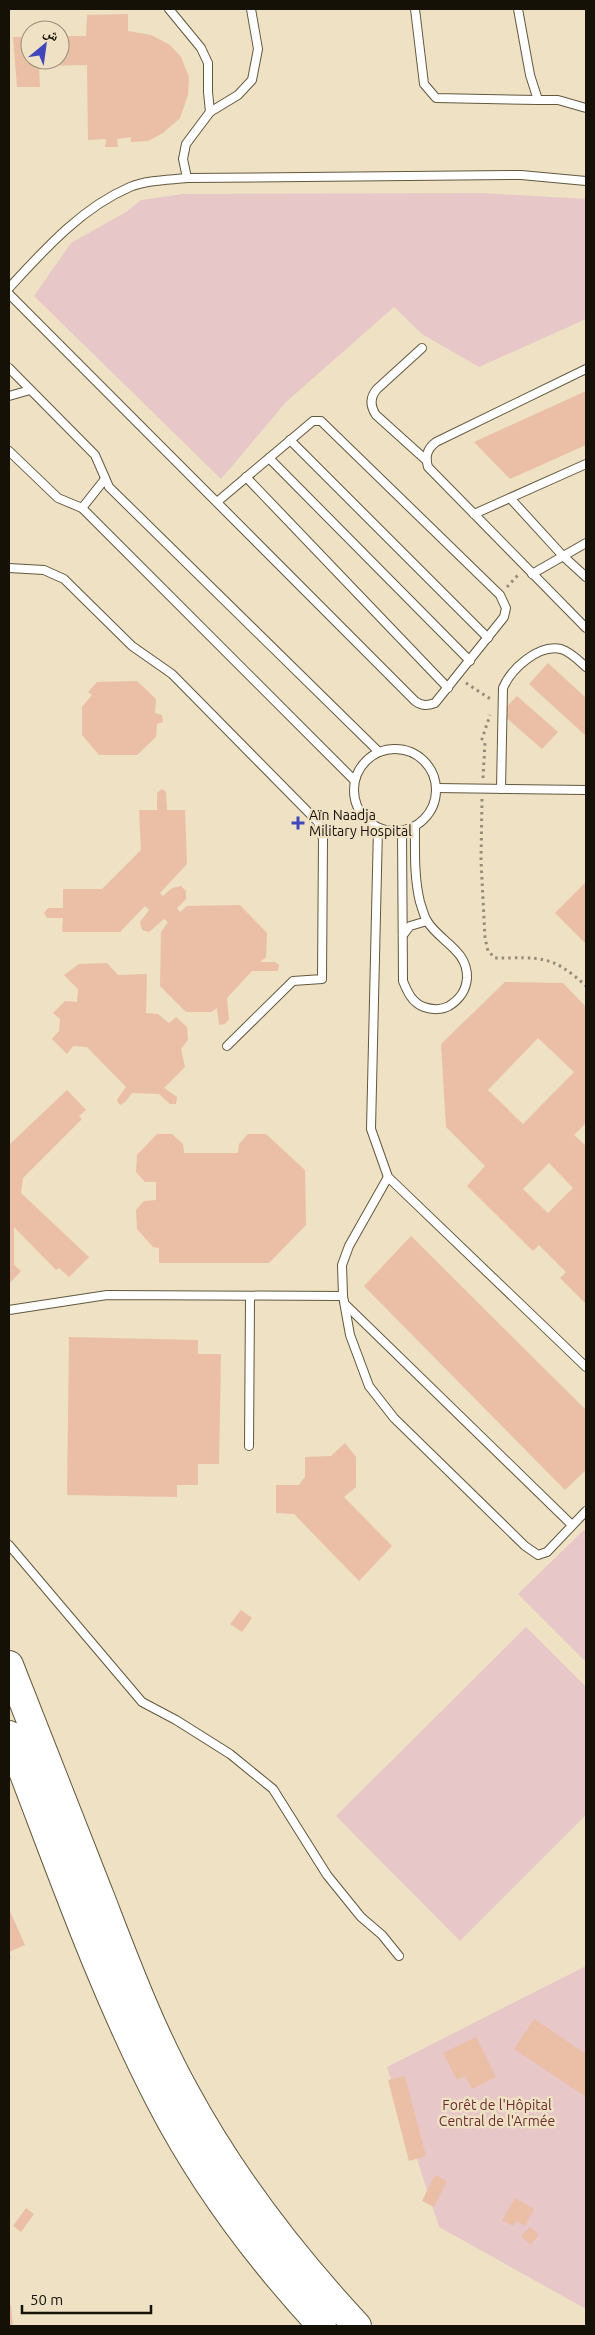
<svg xmlns="http://www.w3.org/2000/svg" width="595" height="2335" viewBox="0 0 595 2335" font-family="Ubuntu,'Noto Naskh Arabic',sans-serif">
  <style>
    .green { fill: #e7c7c7 }
    .building { fill: #eabfa6; fill-rule: evenodd }
    .lines { fill: none; stroke-linecap: round; stroke-linejoin: round }
    .service-casing { stroke: #63583e; stroke-width: 10 }
    .trunk-casing { stroke: #63583e; stroke-width: 30 }
    .path { stroke: #958c77; stroke-width: 3; stroke-dasharray: 2.5 4; stroke-linecap: butt }
    .service { stroke: #fff; stroke-width: 8 }
    .trunk { stroke: #fff; stroke-width: 28 }
    .poi-dot { fill: #4047bc; stroke: #eee1c4; stroke-width: 2 }
    .labels { text-anchor: middle; stroke-width: 5; stroke-linejoin: round; paint-order: stroke }
    .poi-label { font-size: 14px; fill: #161107; stroke: #eee1c4; text-anchor: start }
    .park-label { font-size: 14px; fill: #6d2e32; stroke: #eee1c4 }
  </style>
  <rect width="100%" height="100%" fill="#eee1c4"/>
  <g class="green">
    <polygon points="480,193 586,199 586,319 479,367 422,334 394,307 286,402 221,479 34,296 71,243 126,212 141,200 183,194"/>
    <polygon points="586,1528 586,1662 518,1594"/>
    <polygon points="526,1627 586,1687 586,1815 460,1941 336,1816"/>
    <polygon points="586,1966 586,2309 439,2227 387,2067"/>
  </g>
  <g class="building">
    <polygon points="128,14 128,31 151,35 170,45 181,57 189,77 188,95 180,118 163,133 148,141 131,142 131,137 117,139 118,147 105,147 106,139 88,140 87,65 39,66 40,87 17,87 13,37 30,37 30,60 60,60 60,36 86,36 87,15"/>
    <polygon points="586,391 586,445 510,479 474,442"/>
    <polygon points="548,663 586,698 586,736 529,684"/>
    <polygon points="137,681 156,699 155,713 162,715 163,722 157,724 156,737 137,755 99,755 82,735 82,707 92,695 88,692 97,682"/>
    <polygon points="517,696 558,732 542,749 501,713"/>
    <polygon points="162,789 166,792 167,810 185,810 187,864 160,893 163,896 172,888 181,886 186,891 186,899 177,908 180,912 187,906 240,905 267,933 266,957 260,962 275,962 279,965 278,971 252,971 227,998 229,1019 225,1024 219,1025 217,1008 211,1012 186,1012 160,986 161,932 168,922 164,919 149,932 142,930 140,922 149,910 145,906 120,932 62,932 63,918 47,918 44,913 48,908 63,908 63,889 102,889 141,850 139,810 157,810 157,793"/>
    <polygon points="586,882 586,944 555,913"/>
    <polygon points="107,963 118,975 147,974 146,1013 158,1014 169,1023 176,1017 187,1027 188,1040 181,1049 185,1067 164,1088 177,1097 176,1104 170,1104 159,1094 132,1093 125,1102 120,1105 117,1101 118,1098 126,1087 87,1047 73,1046 67,1054 52,1039 59,1031 60,1019 53,1013 65,1001 77,1002 78,989 64,975 79,964"/>
    <path d="M505,982L563,983L586,1007V1123L574,1135L586,1146V1304L560,1278L566,1272L539,1245L533,1251L467,1186L485,1166L446,1127L441,1044ZM538,1038L574,1072L523,1124L488,1090ZM549,1163L573,1188L548,1213L523,1189Z"/>
    <polygon points="67,1090 86,1110 79,1116 82,1119 23,1178 21,1193 89,1257 69,1277 59,1268 56,1270 14,1227 14,1265 21,1271 9,1284 9,1145"/>
    <polygon points="157,1134 172,1134 183,1144 184,1153 238,1153 239,1144 248,1134 266,1134 305,1170 306,1225 269,1263 159,1263 159,1248 153,1247 137,1229 136,1210 144,1201 156,1200 156,1182 145,1182 136,1172 137,1155"/>
    <polygon points="411,1236 586,1410 586,1470 565,1490 364,1286"/>
    <polygon points="69,1337 198,1340 198,1354 221,1354 219,1464 198,1464 198,1485 177,1485 177,1497 67,1495"/>
    <polygon points="345,1443 356,1457 356,1487 344,1497 392,1546 359,1581 294,1514 276,1513 276,1485 299,1485 305,1477 305,1457 331,1456"/>
    <polygon points="241,1610 252,1618 242,1632 230,1624"/>
    <polygon points="9,1909 25,1945 9,1952 11,1958 9,1959"/>
    <polygon points="534,2019 586,2054 586,2097 514,2049"/>
    <polygon points="476,2037 496,2077 472,2089 465,2076 457,2080 443,2053"/>
    <polygon points="405,2076 426,2156 409,2161 388,2080"/>
    <polygon points="435,2175 447,2181 434,2207 422,2201"/>
    <polygon points="515,2198 534,2209 525,2226 516,2221 513,2226 502,2220"/>
    <polygon points="26,2208 34,2214 21,2232 13,2226"/>
    <polygon points="530,2227 539,2235 530,2245 521,2236"/>
    <polygon points="9,2305 11,2305 13,2326 9,2326"/>
  </g>
  <g class="lines">
    <g class="service-casing">
      <g id="service">
        <polyline points="169,9 201,48 208,63 208,92 210,112"/>
        <polyline points="415,9 424,84 436,98 538,100"/>
        <polyline points="518,9 530,75 538,100 558,100 586,108"/>
        <polyline points="187,178 183,159 186,144 210,112 238,95 252,80 258,49 251,9"/>
        <path d="M9,288C44,250 81,208 130,187C147,180 168,180 187,178L521,175L586,181"/>
        <path d="M9,294L415,701C422,706 427,706 435,703L504,617L506,608L500,595L321,421H313L217,502"/>
        <path d="M422,348L377,389C370,397 370,406 376,415L426,460"/>
        <polyline points="9,368 95,455 109,487 379,752"/>
        <path d="M586,369L436,442C427,449 425,456 428,467L586,628"/>
        <polyline points="9,396 30,390"/>
        <polyline points="290,440 488,638"/>
        <polyline points="9,451 58,498 82,508 354,780"/>
        <polyline points="269,458 470,661"/>
        <polyline points="246,477 448,688"/>
        <polyline points="510,498 563,556 586,577"/>
        <polyline points="82,508 105,479"/>
        <polyline points="474,514 586,464"/>
        <polyline points="9,568 44,570 64,579 132,646 172,674 318,822 323,839 322,979 293,981 227,1046"/>
        <polyline points="532,574 586,543"/>
        <circle cx="395" cy="790" r="41"/>
        <polyline points="436,788 586,790"/>
        <path d="M501,789L503,688C511,669 538,644 561,649C571,652 579,661 586,667"/>
        <polyline points="378,828 371,1129 388,1177 586,1367"/>
        <path d="M402,831L403,981C407,991 412,1003 424,1007C432,1010 442,1010 449,1006C460,999 466,991 467,978C468,950 440,942 427,921C424,916 422,908 420,902C414,878 415,852 415,826"/>
        <polyline points="403,935 410,926 427,921"/>
        <polyline points="388,1177 349,1246 342,1265 343,1296 350,1335 369,1386 394,1418 525,1546 538,1555 547,1552 586,1511"/>
        <polyline points="347,1306 572,1525"/>
        <polyline points="9,1310 107,1295 343,1296"/>
        <polyline points="249,1446 250,1297"/>
        <polyline points="9,1545 142,1702 176,1720 230,1754 273,1789 327,1875 361,1917 382,1935 399,1956"/>
      </g>
    </g>
    <g class="trunk-casing">
      <g id="trunk">
        <path d="M9,1665C39,1742 69,1818 99,1894C125,1961 150,2029 185,2092C231,2177 291,2255 357,2326"/>
        <path d="M9,1735C57,1858 100,1985 161,2102C203,2183 260,2259 322,2326"/>
      </g>
    </g>
    <g class="path">
      <polyline points="507,587 518,575"/>
      <polyline points="466,683 492,700"/>
      <polyline points="483,778 485,742 482,739 490,715"/>
      <path d="M482,799L481,861L485,938L488,951L495,958C541,958 551,954 586,986"/>
    </g>
    <use href="#service" class="service"/>
    <use href="#trunk" class="trunk"/>
  </g>
  <path class="poi-dot" d="M295.5 815.5h5v5h5v5h-5v5h-5v-5h-5v-5h5z"/>
  <g class="labels">
    <g class="poi-label">
      <text x="309" y="820">Aïn Naadja<tspan x="309" dy="16">Military Hospital</tspan></text>
    </g>
    <g class="park-label">
      <text x="497" y="2110">Forêt de l'Hôpital<tspan x="497" dy="16">Central de l'Armée</tspan></text>
    </g>
  </g>
  <rect width="595" height="2335" fill="none" stroke="#161107" stroke-width="20"/>
  <g transform="translate(45 45) rotate(29)"><circle r="24" fill="#eee1c4" stroke="#988e78"/>
  <path d="M0-4L9 19L0 12L-9 19Z" fill="#4047bc"/>
  <text y="-8" font-size="14" font-weight="bold" text-anchor="middle" fill="#161107">ش</text>
  </g>
  <path d="M22 2305v8h129v-8" fill="none" stroke="#161107" stroke-width="2.5"/>
  <text x="30" y="2305" font-size="15" fill="#161107" stroke="#eee1c4" stroke-width="4" paint-order="stroke">50 m</text>
</svg>
